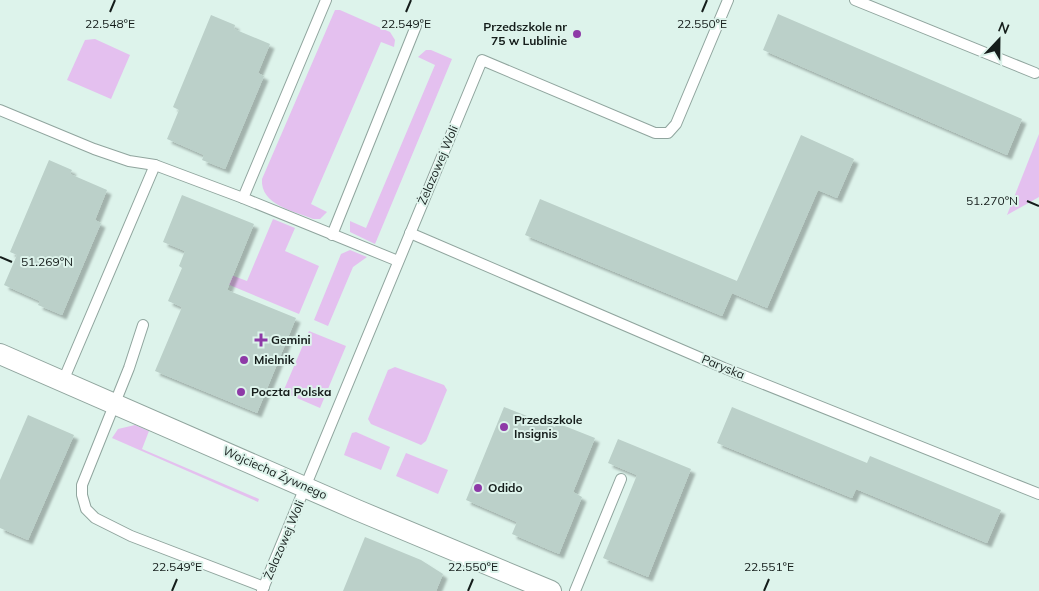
<svg xmlns="http://www.w3.org/2000/svg" width="1039" height="591" viewBox="0 0 1039 591" font-family="Mulish,sans-serif">
  <style>
    .green { fill: #e4c0ef }
    .building { fill: #bbd0c9; filter: url(#shadow) }
    .lines { fill: none; stroke-linecap: round; stroke-linejoin: round }
    .service-casing { stroke: #90a59e; stroke-width: 12 }
    .minor-casing { stroke: #90a59e; stroke-width: 22 }
    .service { stroke: #fff; stroke-width: 10 }
    .minor { stroke: #fff; stroke-width: 20 }
    .ticks { fill: none; stroke: #151d1b; stroke-width: 2 }
    .poi-dot { fill: #8e3aa7; stroke: #ddf3eb; stroke-width: 2 }
    .labels { text-anchor: middle; stroke-width: 4; stroke-linejoin: round; paint-order: stroke }
    .poi-label { font-size: 12px; font-weight: bold; fill: #151d1b; stroke: #ddf3eb; text-anchor: start }
    .street-label { font-size: 12px; fill: #151d1b; stroke: #ddf3eb }
    .ticks-label { font-size: 12px; text-anchor: middle; fill: #151d1b; stroke: #ddf3eb; stroke-width: 4; stroke-linejoin: round; paint-order: stroke }
  </style>
  <defs>
    <filter id="shadow"><feDropShadow dx="4.5" dy="4.5" stdDeviation="1" flood-color="#0004"/></filter>
  </defs>
  <rect width="100%" height="100%" fill="#ddf3eb"/>
  <g class="green">
    <path d="M335,10H340L390,32L395,40L394,47L381,42L311,204L327,212L320,219H313C294,211 260,205 262,179Z"/>
    <polygon points="95,39 130,55 111,99 67,80 85,40"/>
    <polygon points="426,50 431,50 452,59 375,244 350,232 350,221 366,228 435,65 418,57"/>
    <polygon points="1039,134 1039,197 1007,215"/>
    <polygon points="273,219 295,228 285,251 319,266 299,314 220,281 223,272 247,281"/>
    <polygon points="350,250 367,257 353,267 328,326 314,320 341,254"/>
    <polygon points="309,331 346,346 320,408 283,392"/>
    <polygon points="395,367 444,385 447,390 426,441 421,445 371,424 368,419 388,370"/>
    <polygon points="135,425 149,431 142,449 259,499 258,502 112,438 118,429"/>
    <polygon points="356,432 390,447 381,470 344,455 352,433"/>
    <polygon points="406,453 448,470 438,494 396,476"/>
  </g>
  <g class="building">
    <polygon points="778,14 1022,119 1007,155 763,50"/>
    <polygon points="211,15 235,25 234,29 270,44 258,73 264,76 225,169 202,160 204,155 167,139 179,110 173,107"/>
    <polygon points="801,135 854,159 837,198 818,190 767,308 732,293 722,316 525,235 540,199 737,281 732,292"/>
    <polygon points="49,160 72,170 70,174 107,190 95,220 101,223 62,315 38,305 40,301 4,285 17,255 10,252"/>
    <polygon points="182,195 254,224 227,290 296,318 257,413 155,371 182,307 168,301 182,268 179,266 185,251 163,242"/>
    <polygon points="504,407 555,427 557,423 595,438 573,492 582,497 559,554 512,534 517,522 466,500"/>
    <polygon points="732,407 867,463 870,456 1001,510 987,543 856,489 852,498 717,443"/>
    <polygon points="28,415 74,435 28,540 0,528 0,480"/>
    <polygon points="618,439 691,469 648,577 603,558 637,475 608,463"/>
    <polygon points="365,537 421,560 443,574 436,591 343,591"/>
  </g>
  <g class="lines">
    <g class="service-casing">
      <g id="service">
        <polyline points="326,0 243,198 398,261"/>
        <polyline points="855,0 1035,73"/>
        <polyline points="0,110 94,149 129,161 155,165 243,198"/>
        <polyline points="410,233 724,368 1039,494"/>
        <polyline points="332,235 416,26"/>
        <polyline points="143,325 129,368 82,485 82,495 86,509 95,518 131,536 264,587"/>
        <polyline points="63,381 155,165"/>
        <polyline points="262,591 482,60 655,133 668,133 676,124 728,0"/>
        <polyline points="575,591 621,479"/>
      </g>
    </g>
    <g class="minor-casing">
      <polyline id="minor" points="0,354 357,510 551,591"/>
    </g>
    <use href="#service" class="service"/>
    <use href="#minor" class="minor"/>
  </g>
  <path class="ticks" d="M110,12L115,0M406,12L411,0M702,12L707,0M1027,201L1039,206M0,257L12,262M172,591L177,579M468,591L473,579M764,591L769,579"/>
  <g class="poi-dot">
    <circle cx="577" cy="34" r="5"/>
    <path d="M258.5 332.5h5v5h5v5h-5v5h-5v-5h-5v-5h5z"/>
    <circle cx="244" cy="360" r="5"/>
    <circle cx="241" cy="392" r="5"/>
    <circle cx="504" cy="427" r="5"/>
    <circle cx="478" cy="488" r="5"/>
  </g>
  <g class="labels">
    <g class="poi-label">
      <text x="567" y="31" text-anchor="end">Przedszkole nr<tspan x="567" dy="14">75 w Lublinie</tspan></text>
      <text x="271" y="344">Gemini</text>
      <text x="254" y="364">Mielnik</text>
      <text x="251" y="396">Poczta Polska</text>
      <text x="514" y="424">Przedszkole<tspan x="514" dy="14">Insignis</tspan></text>
      <text x="488" y="492">Odido</text>
    </g>
    <g class="street-label">
      <text transform="translate(438 165) rotate(-67)" y="4">Żelazowej Woli</text>
      <text transform="translate(723 367) rotate(22)" y="4">Paryska</text>
      <text transform="translate(275 473) rotate(24)" y="4">Wojciecha Żywnego</text>
      <text transform="translate(284 540) rotate(-67)" y="4">Żelazowej Woli</text>
    </g>
  </g>
  <g class="ticks-label">
    <text x="110" y="28">22.548°E</text>
    <text x="406" y="28">22.549°E</text>
    <text x="702" y="28">22.550°E</text>
    <text x="992" y="205">51.270°N</text>
    <text x="47" y="266">51.269°N</text>
    <text x="177" y="571">22.549°E</text>
    <text x="473" y="571">22.550°E</text>
    <text x="769" y="571">22.551°E</text>
  </g>
  <g transform="translate(999 40) rotate(22)" stroke="#ddf3eb" stroke-width="4" paint-order="stroke">
  <path d="M0-4L9 19L0 12L-9 19Z" fill="#151d1b"/>
  <text y="-8" font-size="14" font-weight="bold" text-anchor="middle" fill="#151d1b">N</text>
  </g>
</svg>
